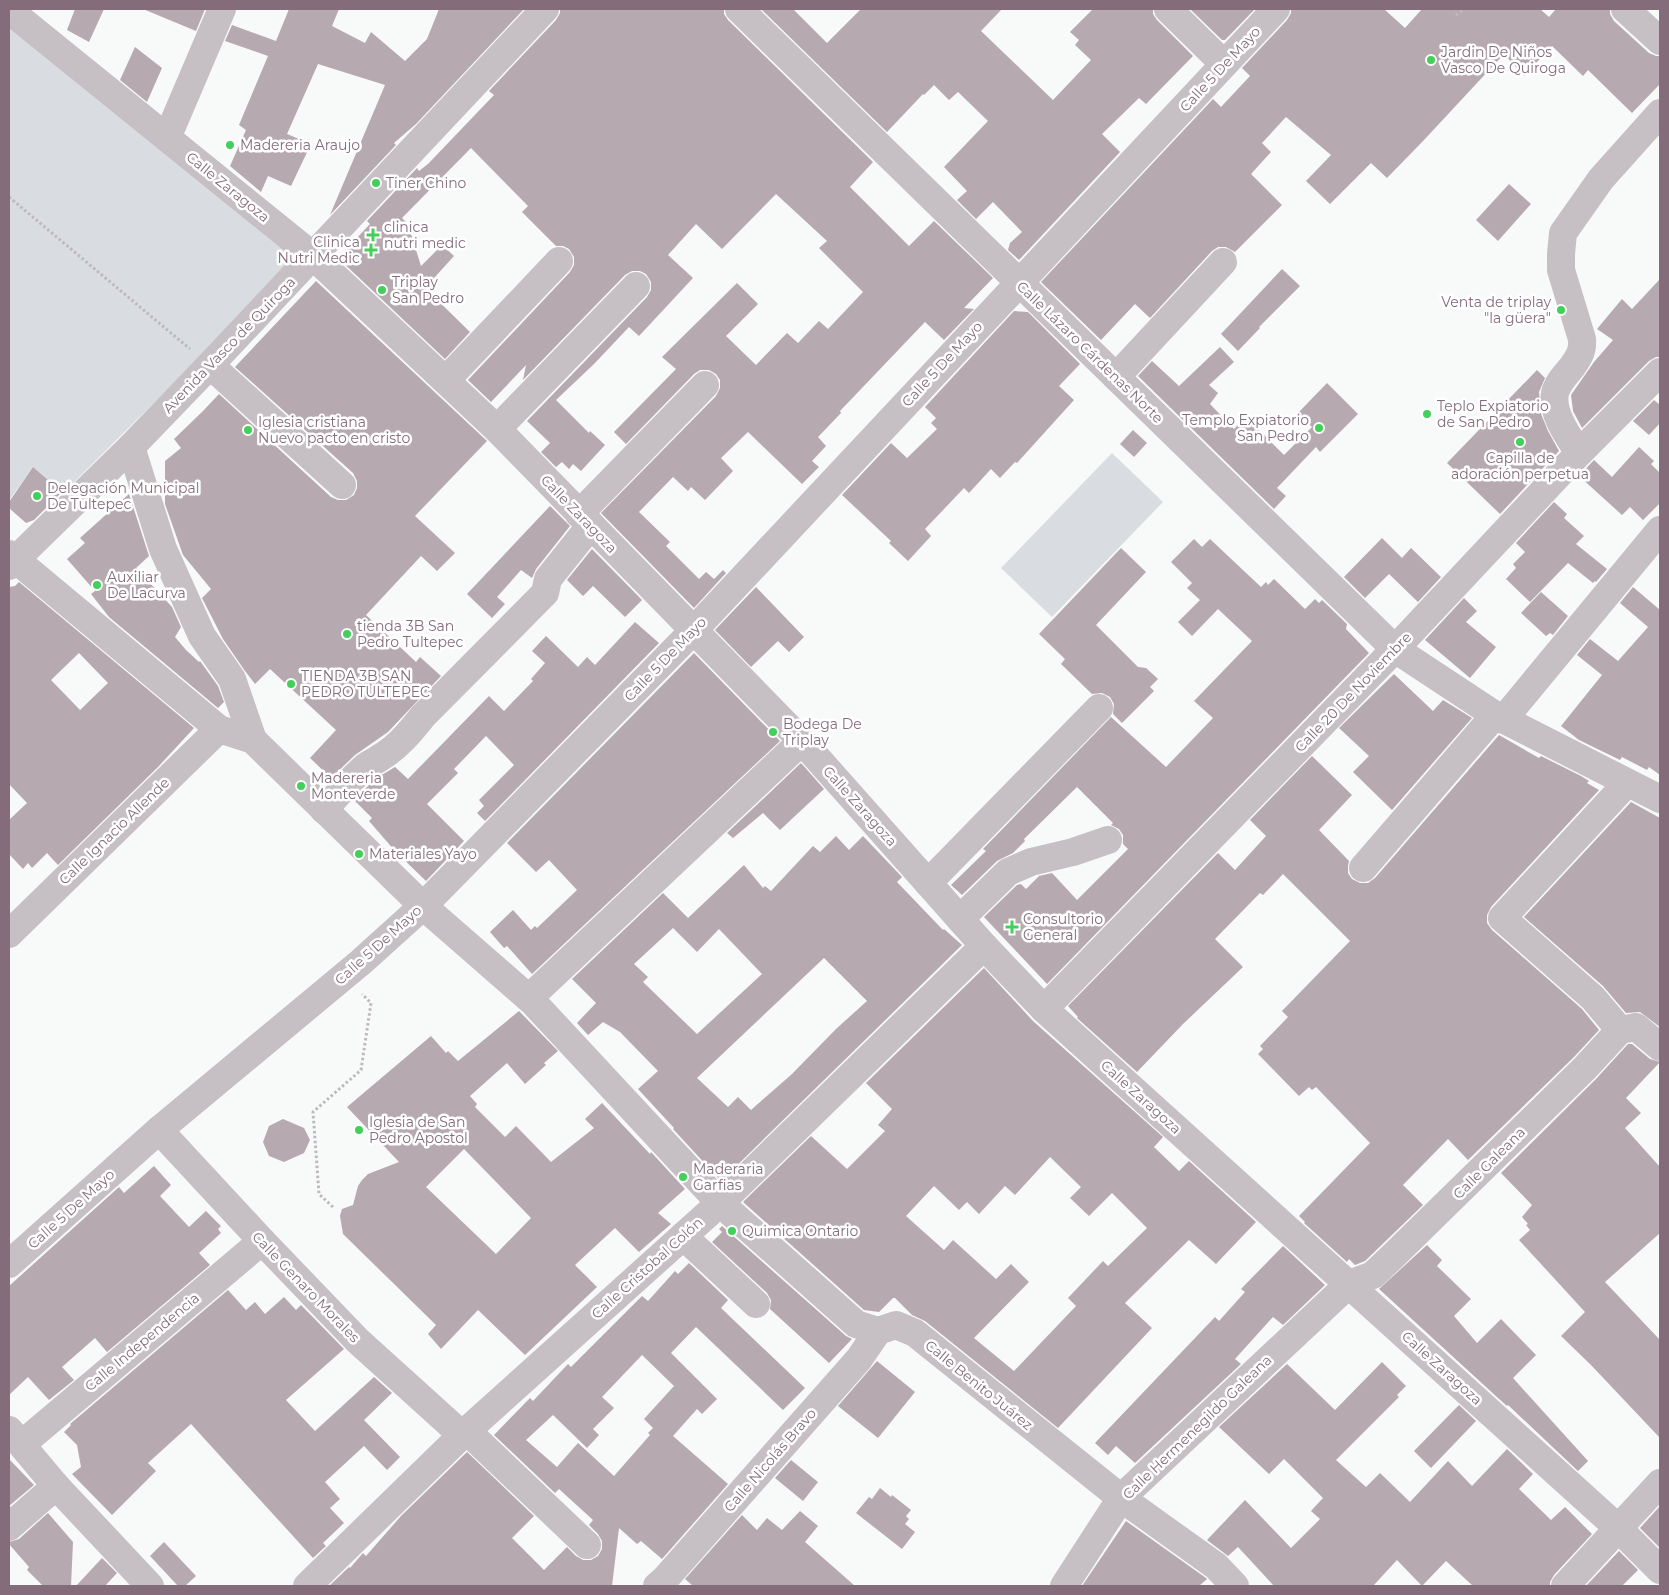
<svg xmlns="http://www.w3.org/2000/svg" width="1669" height="1595" viewBox="0 0 1669 1595" font-family="Montserrat,sans-serif">
  <style>
    .green { fill: #d9dce0 }
    .building { fill: #b6a9b0; fill-rule: evenodd }
    .lines { fill: none; stroke-linecap: round; stroke-linejoin: round }
    .path { stroke: #bfb9bd; stroke-width: 3; stroke-dasharray: 2.5 2.5; stroke-linecap: butt }
    .minor { stroke: #c6bfc3; stroke-width: 28 }
    .poi-dot { fill: #42cf5a; stroke: #fff; stroke-width: 2 }
    .labels { text-anchor: middle; stroke-width: 5; stroke-linejoin: round; paint-order: stroke }
    .poi-label { font-size: 14px; fill: #856c7b; stroke: #fff; text-anchor: start }
    .street-label { font-size: 14px; fill: #856c7b; stroke: #fff }
  </style>
  <rect width="100%" height="100%" fill="#f8f9f9"/>
  <g class="green">
    <polygon points="9,25 298,253 200,357 63,493 33,467 10,499 9,498"/>
    <polygon points="1112,453 1163,502 1052,617 1001,568"/>
  </g>
  <g class="building">
    <polygon points="75,9 104,9 89,42 67,30"/>
    <polygon points="143,9 205,9 196,31"/>
    <polygon points="289,9 339,9 332,26 365,43 371,32 405,61 427,39 439,9 524,9 416,124 394,143 396,145 330,215 385,85 318,64 287,134 311,144 291,186 268,176 261,192 230,166 246,130 239,125 268,56 225,41 232,25 276,41"/>
    <polygon points="560,9 724,9 724,14 728,20 873,162 850,187 909,246 934,221 993,278 964,308 974,309 944,340 925,322 840,411 841,413 818,437 826,446 812,461 819,467 802,484 748,432 721,458 733,471 705,500 691,487 688,491 673,477 639,512 670,542 666,546 699,579 706,572 714,579 723,570 726,573 694,608 601,513 716,396 720,388 720,380 716,374 709,370 700,370 694,374 626,444 614,432 676,369 662,357 737,283 758,304 726,336 756,365 787,333 798,343 819,321 828,329 863,292 819,248 827,241 776,194 722,249 696,224 668,255 693,278 639,336 629,327 594,364 556,400 589,433 590,431 605,445 581,471 573,464 569,469 562,462 556,467 541,452 550,443 527,421 647,297 651,290 651,282 646,274 640,271 632,271 625,275 523,380 526,365 491,402 468,380 570,272 574,265 574,257 569,249 563,246 556,246 522,212 528,206 471,148 402,218 408,224 421,266 442,245 454,256 425,288 470,332 445,359 338,258 370,224 367,221 417,168 419,171 428,164 494,95 489,91 556,20 560,13"/>
    <polygon points="761,9 793,9 827,43 861,9 1002,9 981,31 1053,100 1091,60 1075,45 1079,40 1070,32 1093,9 1153,9 1153,14 1157,20 1193,56 1146,104 1139,98 1102,134 1120,152 1019,260 1008,250 1010,243 1022,232 993,202 976,219 957,200 967,191 944,167 988,121 958,92 949,100 934,85 924,95 923,94 887,132"/>
    <polygon points="1190,9 1255,9 1225,40 1222,40"/>
    <polygon points="1291,9 1384,9 1405,28 1422,9 1540,9 1549,17 1556,9 1610,9 1610,14 1614,21 1649,53 1656,56 1660,56 1660,84 1632,113 1588,70 1583,76 1552,46 1524,76 1504,54 1424,140 1387,178 1371,163 1330,204 1306,181 1331,155 1286,117 1262,143 1271,152 1251,174 1282,205 1235,252 1226,247 1218,247 1212,251 1150,318 1135,304 1101,340 1041,282 1213,99 1221,107 1250,76 1242,68 1287,20 1291,13"/>
    <polygon points="135,47 162,68 147,102 120,80"/>
    <polygon points="1509,184 1531,204 1498,241 1476,220"/>
    <polygon points="1282,269 1300,286 1259,327 1260,328 1238,351 1221,334"/>
    <polygon points="1660,279 1660,357 1656,357 1649,361 1582,428 1573,411 1571,395 1594,362 1613,340 1597,329 1622,299 1632,309"/>
    <polygon points="316,281 487,441 415,516 455,553 437,571 421,556 366,615 416,662 420,657 441,676 388,732 355,755 331,778 310,758 336,730 270,669 255,684 245,671 223,639 203,600 202,598 211,589 183,555 165,504 165,461 181,448 174,439 203,411 219,394 331,497 338,500 346,500 354,495 357,488 357,481 353,473 235,367"/>
    <polygon points="1014,311 1028,312 1080,364 1059,386 1074,400 1017,463 1015,462 1000,478 991,469 969,493 964,488 925,529 931,536 908,561 889,543 891,541 842,495 891,443 907,458 937,429 931,423 936,418 925,407"/>
    <polygon points="1220,347 1234,362 1209,385 1218,393 1210,404 1234,429 1246,417 1284,455 1312,427 1298,413 1327,383 1358,414 1320,452 1316,447 1277,488 1286,496 1274,509 1138,376 1152,361 1179,386"/>
    <polygon points="1537,370 1545,378 1539,392 1541,414 1548,431 1559,451 1500,514 1447,463"/>
    <polygon points="1654,400 1660,405 1660,423 1649,435 1633,421"/>
    <polygon points="1133,430 1147,443 1134,457 1120,444"/>
    <polygon points="1639,447 1654,461 1651,464 1660,473 1660,503 1643,520 1630,507 1622,515 1579,476 1594,460 1612,477"/>
    <polygon points="33,467 62,492 34,520 26,523 9,508 9,502"/>
    <polygon points="129,494 149,556 136,568 172,607 181,627 175,637 186,650 199,662 200,661 218,686 224,702 218,708 109,617 91,594 95,591 67,559 85,543 80,538"/>
    <polygon points="1554,502 1567,514 1564,518 1584,536 1576,544 1607,569 1596,582 1595,581 1593,583 1568,563 1530,602 1506,579 1516,568 1513,564 1525,552 1516,543"/>
    <polygon points="550,506 570,526 536,569 532,578 521,570 497,597 505,604 492,618 467,594"/>
    <polygon points="1382,538 1402,558 1411,548 1441,577 1418,602 1389,574 1365,598 1344,577"/>
    <polygon points="1194,539 1202,547 1210,539 1261,587 1266,582 1268,585 1274,579 1305,609 1315,599 1319,603 1322,600 1347,624 1346,629 1369,653 1047,984 984,917 1017,885 1021,884 1026,889 1039,876 1052,873 1077,900 1128,849 1123,844 1123,835 1119,829 1111,825 1113,823 1077,787 1024,839 1025,841 1013,853 997,861 962,895 951,885 986,851 983,849 1111,717 1166,767 1213,718 1194,701 1252,641 1218,609 1192,636 1178,622 1200,600 1187,588 1192,583 1171,562"/>
    <polygon points="1121,548 1146,572 1096,625 1138,667 1146,668 1158,679 1150,687 1154,691 1122,723 1113,714 1114,704 1110,697 1102,693 1092,694 1061,664 1065,659 1039,634"/>
    <polygon points="592,549 642,600 625,617 593,586 583,596 567,580"/>
    <path d="M19,582L194,728L158,767L58,865L47,853L32,868L28,863L23,869L9,854V820L27,803L9,784V587L15,586ZM79,653L108,683L80,710L51,680Z"/>
    <polygon points="756,587 804,637 789,652 778,641 751,667 715,630"/>
    <polygon points="1633,587 1660,610 1660,775 1649,767 1647,770 1622,757 1620,760 1579,740 1561,726 1602,675 1577,655 1590,639 1618,661 1648,627 1620,603"/>
    <polygon points="1541,592 1568,616 1553,635 1550,633 1546,636 1521,613"/>
    <polygon points="1464,598 1477,611 1466,622 1496,647 1470,678 1425,640"/>
    <polygon points="635,622 659,643 485,821 477,813 484,806 479,800 514,765 486,736 454,769 458,773 427,804 464,841 426,881 395,851 369,821 372,818 354,800 375,779 395,767 408,779 489,696 504,711 533,681 531,679 545,663 532,651 546,636 578,667 587,657 595,665"/>
    <polygon points="694,653 780,741 532,974 507,946 504,948 490,932 513,910 531,930 535,926 537,928 577,890 549,860 536,872 507,843"/>
    <polygon points="1394,674 1433,711 1443,700 1472,718 1392,810 1353,772 1369,756 1339,728"/>
    <polygon points="1499,735 1539,758 1541,756 1581,776 1589,781 1587,783 1599,790 1491,907 1487,915 1487,923 1492,930 1582,1009 1599,1030 1574,1057 1468,1160 1448,1139 1403,1185 1423,1205 1365,1261 1355,1265 1349,1259 1347,1262 1304,1223 1305,1222 1299,1216 1370,1143 1316,1087 1312,1090 1309,1087 1299,1096 1258,1054 1263,1049 1260,1046 1288,1017 1282,1011 1350,941 1283,874 1263,895 1260,893 1215,939 1243,967 1183,1024 1137,1072 1077,1018 1078,1017 1068,1006 1218,853 1235,870 1266,836 1250,820 1312,756 1352,795 1319,830 1349,861 1348,866 1348,873 1352,879 1360,883 1368,883 1375,878"/>
    <polygon points="801,763 824,789 780,830 763,813 733,838 727,833"/>
    <polygon points="1631,802 1660,818 1660,1027 1640,1012 1626,1013 1603,986 1524,917"/>
    <path d="M836,836L849,850L863,836L902,877L897,882L943,930L944,929L962,945L721,1181L673,1129L674,1128L638,1089L658,1071L620,1032L603,1022L588,1035L577,1023L596,1003L572,979L663,893L688,918L744,865L763,888L765,886L771,891L813,846L820,852ZM673,928L697,952L719,929L762,974L697,1034L643,982L648,977L634,964ZM824,958L867,1001L836,1029L792,1074L751,1110L738,1097L728,1107L697,1078Z"/>
    <path d="M984,968L1033,1021L1163,1137L1154,1147L1179,1171L1189,1161L1256,1222L1216,1264L1189,1240L1125,1303L1152,1328L1058,1428L925,1321L912,1315L895,1298H893L879,1312L864,1310L743,1202L811,1136L847,1169L885,1131L878,1125L892,1109L866,1083ZM1050,1157L1081,1187L1070,1198L1089,1216L1112,1193L1147,1228L1108,1266L1103,1261L1068,1298L1076,1306L1014,1371L974,1338L1029,1282L1011,1264L996,1279L953,1240L944,1250L906,1216L934,1186L959,1210L967,1202L979,1214L1005,1186L1015,1195Z"/>
    <path d="M519,1011L558,1051L544,1063L546,1065L525,1084L507,1063L470,1096L477,1104L475,1107L505,1137L516,1126L551,1162L594,1128L585,1119L602,1103L650,1154L651,1152L685,1189L658,1213L671,1224L639,1252L615,1228L575,1265L597,1287L525,1355L478,1310L441,1349L428,1334L436,1325L343,1234L340,1216L342,1209L353,1205L358,1186L362,1180L368,1174L399,1162L347,1107L431,1036L446,1053L448,1051L458,1061ZM464,1149L531,1218L496,1254L426,1187Z"/>
    <polygon points="1628,1044 1632,1044 1650,1059 1660,1062 1626,1098 1641,1113 1625,1128 1660,1167 1660,1233 1605,1282 1660,1340 1660,1438 1591,1365 1561,1336 1585,1312 1519,1240 1530,1230 1526,1225 1528,1224 1522,1217 1532,1205 1501,1173 1596,1079"/>
    <polygon points="283,1119 304,1128 310,1140 304,1153 284,1162 269,1156 263,1142 269,1126"/>
    <polygon points="154,1166 171,1185 160,1196 189,1227 206,1211 221,1226 218,1229 221,1233 199,1253 210,1265 107,1352 95,1338 62,1367 74,1380 49,1400 28,1377 9,1395 9,1286 119,1187 124,1193"/>
    <polygon points="722,1226 846,1336 852,1339 829,1363 770,1309 771,1300 767,1293 712,1242 722,1232 719,1229"/>
    <polygon points="1427,1245 1442,1260 1437,1266 1471,1299 1454,1316 1477,1343 1501,1319 1536,1355 1513,1378 1588,1461 1578,1471 1508,1405 1507,1406 1498,1398 1379,1289"/>
    <polygon points="1283,1246 1325,1285 1283,1325 1273,1317 1235,1359 1241,1364 1135,1463 1116,1446 1108,1455 1095,1443 1215,1317 1219,1321 1245,1292 1241,1289"/>
    <path d="M689,1263L728,1300L721,1308L805,1388L783,1410L696,1327L671,1353L717,1399L702,1414L697,1409L673,1436L728,1484L662,1559L641,1541L637,1544L619,1528L612,1586H329L349,1567L350,1568L363,1553L366,1556L401,1516L467,1452L534,1516L512,1538L544,1570L567,1547L576,1556L583,1560H591L598,1556L602,1549V1541L598,1534L589,1525L593,1520L559,1489L555,1493L494,1435L530,1398L533,1401L568,1364L571,1367L642,1296L648,1301L675,1271L678,1274ZM642,1355L674,1386L644,1419L653,1428L648,1433L650,1435L614,1476L578,1443L557,1467L526,1440L553,1415L587,1448L599,1435L593,1429L614,1408L602,1397Z"/>
    <polygon points="228,1290 246,1310 255,1302 265,1314 284,1297 296,1310 301,1305 344,1349 286,1400 315,1431 374,1377 392,1393 364,1420 400,1457 387,1470 364,1446 325,1482 340,1499 330,1508 344,1523 323,1543 326,1546 313,1558 191,1424 148,1463 156,1471 112,1515 72,1474 81,1467 77,1445 64,1432 71,1425 70,1424"/>
    <polygon points="877,1361 915,1392 878,1438 838,1406"/>
    <polygon points="1382,1362 1406,1386 1397,1395 1399,1397 1336,1460 1366,1487 1380,1473 1410,1502 1448,1461 1472,1486 1507,1449 1533,1474 1519,1489 1551,1520 1565,1507 1592,1534 1554,1575 1550,1582 1550,1586 1473,1586 1446,1561 1422,1586 1397,1560 1373,1586 1274,1586 1238,1547 1228,1556 1207,1540 1245,1500 1291,1548 1320,1519 1311,1511 1323,1498 1284,1459 1269,1474 1219,1427 1287,1364 1335,1410"/>
    <polygon points="1459,1405 1476,1421 1431,1468 1414,1451"/>
    <polygon points="9,1459 34,1485 9,1506"/>
    <polygon points="791,1460 818,1482 803,1501 775,1478"/>
    <polygon points="880,1488 891,1497 892,1495 911,1510 906,1516 909,1519 905,1524 915,1532 902,1549 856,1513 869,1497 872,1499"/>
    <polygon points="1660,1506 1660,1548 1640,1528"/>
    <polygon points="800,1511 818,1526 805,1542 855,1586 693,1586 685,1579 742,1515 757,1530 767,1518 782,1530"/>
    <polygon points="48,1513 73,1542 71,1586 43,1586 27,1570 29,1567 9,1544 9,1542 19,1539"/>
    <polygon points="1126,1521 1206,1578 1207,1579 1199,1586 1082,1586"/>
    <polygon points="164,1542 196,1576 185,1586 178,1586 150,1556"/>
    <polygon points="1619,1551 1638,1570 1622,1586 1586,1586"/>
    <polygon points="102,1558 117,1573 105,1586 76,1586"/>
  </g>
  <g class="lines">
    <g class="path">
      <polyline points="1456,15 1464,9"/>
      <polyline points="9,197 190,349"/>
      <polyline points="333,1207 319,1194 313,1112 361,1070 371,1003 362,994"/>
    </g>
    <g class="minor">
      <polyline points="739,9 1395,649 1495,715 1660,799"/>
      <polyline points="1168,9 1224,64"/>
      <polyline points="1625,9 1660,41"/>
      <polyline points="9,10 313,256 497,429 802,741 984,946 1044,1009 1619,1529 1660,1570"/>
      <polyline points="167,138 222,9"/>
      <polyline points="210,365 342,485"/>
      <polyline points="1116,377 1223,262"/>
      <polyline points="446,380 559,261"/>
      <polyline points="497,429 636,286"/>
      <polyline points="131,447 163,549 202,636 232,679 253,740"/>
      <path d="M1579,453C1569,437 1551,414 1555,393C1557,384 1566,374 1572,367C1579,357 1583,351 1582,339L1561,270V254L1563,233L1601,179L1660,113"/>
      <polyline points="579,514 705,385"/>
      <polyline points="9,554 219,729 253,740 423,906 533,1002 720,1203 856,1324 878,1331 896,1325 915,1333 1121,1498 1216,1566 1235,1586"/>
      <polyline points="9,566 131,447 210,365 545,9"/>
      <polyline points="1503,720 1660,530"/>
      <path d="M324,810C337,795 350,780 365,767C370,763 376,761 381,757C398,747 411,731 423,716L545,593L548,579L591,525"/>
      <polyline points="1363,868 1495,715"/>
      <polyline points="928,883 1099,708"/>
      <polyline points="960,919 1008,872 1031,862 1073,852 1108,840"/>
      <polyline points="9,934 219,729"/>
      <polyline points="529,998 802,741"/>
      <polyline points="1044,1009 1395,649 1579,453 1660,372"/>
      <polyline points="1620,1030 1593,998 1502,918 1627,783"/>
      <polyline points="1620,1030 1636,1027 1660,1047"/>
      <polyline points="159,1130 262,1241 358,1341 462,1435"/>
      <polyline points="683,1236 756,1304"/>
      <polyline points="9,1264 159,1130 361,962 423,906 694,630 1276,9"/>
      <polyline points="9,1430 56,1486 150,1586"/>
      <polyline points="467,1431 587,1545"/>
      <polyline points="22,1444 262,1241"/>
      <polyline points="9,1527 56,1486"/>
      <polyline points="307,1586 462,1435 720,1203 984,946"/>
      <polyline points="657,1586 665,1579 859,1359 878,1331"/>
      <polyline points="1064,1586 1121,1498 1349,1284 1373,1275 1393,1256 1585,1068 1620,1030"/>
      <polyline points="1565,1586 1660,1483"/>
    </g>
  </g>
  <g class="poi-dot">
    <circle cx="1431" cy="60" r="5"/>
    <circle cx="230" cy="145" r="5"/>
    <circle cx="376" cy="183" r="5"/>
    <path d="M370.5 227.5h5v5h5v5h-5v5h-5v-5h-5v-5h5z"/>
    <path d="M368.5 242.5h5v5h5v5h-5v5h-5v-5h-5v-5h5z"/>
    <circle cx="382" cy="290" r="5"/>
    <circle cx="1561" cy="310" r="5"/>
    <circle cx="1427" cy="414" r="5"/>
    <circle cx="1319" cy="428" r="5"/>
    <circle cx="248" cy="430" r="5"/>
    <circle cx="1520" cy="442" r="5"/>
    <circle cx="37" cy="496" r="5"/>
    <circle cx="97" cy="585" r="5"/>
    <circle cx="347" cy="634" r="5"/>
    <circle cx="291" cy="684" r="5"/>
    <circle cx="773" cy="732" r="5"/>
    <circle cx="301" cy="786" r="5"/>
    <circle cx="359" cy="854" r="5"/>
    <path d="M1009.5 919.5h5v5h5v5h-5v5h-5v-5h-5v-5h5z"/>
    <circle cx="359" cy="1130" r="5"/>
    <circle cx="683" cy="1177" r="5"/>
    <circle cx="732" cy="1231" r="5"/>
  </g>
  <g class="labels">
    <g class="poi-label">
      <text x="1441" y="57">Jardin De Niños<tspan x="1441" dy="16">Vasco De Quiroga</tspan></text>
      <text x="240" y="150">Madereria Araujo</text>
      <text x="386" y="188">Tiner Chino</text>
      <text x="384" y="232">clinica<tspan x="384" dy="16">nutri medic</tspan></text>
      <text x="360" y="247" text-anchor="end">Clinica<tspan x="360" dy="16">Nutri Medic</tspan></text>
      <text x="392" y="287">Triplay<tspan x="392" dy="16">San Pedro</tspan></text>
      <text x="1551" y="307" text-anchor="end">Venta de triplay<tspan x="1551" dy="16">"la güera"</tspan></text>
      <text x="1437" y="411">Teplo Expiatorio<tspan x="1437" dy="16">de San Pedro</tspan></text>
      <text x="1309" y="425" text-anchor="end">Templo Expiatorio<tspan x="1309" dy="16">San Pedro</tspan></text>
      <text x="258" y="427">Iglesia cristiana<tspan x="258" dy="16">Nuevo pacto en cristo</tspan></text>
      <text x="1520" y="463" text-anchor="middle">Capilla de<tspan x="1520" dy="16">adoración perpetua</tspan></text>
      <text x="47" y="493">Delegación Municipal<tspan x="47" dy="16">De Tultepec</tspan></text>
      <text x="107" y="582">Auxiliar<tspan x="107" dy="16">De Lacurva</tspan></text>
      <text x="357" y="631">tienda 3B San<tspan x="357" dy="16">Pedro Tultepec</tspan></text>
      <text x="301" y="681">TIENDA 3B SAN<tspan x="301" dy="16">PEDRO TULTEPEC</tspan></text>
      <text x="783" y="729">Bodega De<tspan x="783" dy="16">Triplay</tspan></text>
      <text x="311" y="783">Madereria<tspan x="311" dy="16">Monteverde</tspan></text>
      <text x="369" y="859">Materiales Yayo</text>
      <text x="1023" y="924">Consultorio<tspan x="1023" dy="16">General</tspan></text>
      <text x="369" y="1127">Iglesia de San<tspan x="369" dy="16">Pedro Apostol</tspan></text>
      <text x="693" y="1174">Maderaria<tspan x="693" dy="16">Garfias</tspan></text>
      <text x="742" y="1236">Quimica Ontario</text>
    </g>
    <g class="street-label">
      <text transform="translate(1220 69) rotate(-47)" y="5">Calle 5 De Mayo</text>
      <text transform="translate(228 187) rotate(39)" y="5">Calle Zaragoza</text>
      <text transform="translate(229 345) rotate(-46)" y="5">Avenida Vasco de Quiroga</text>
      <text transform="translate(1090 352) rotate(44)" y="5">Calle Lázaro Cárdenas Norte</text>
      <text transform="translate(942 364) rotate(-47)" y="5">Calle 5 De Mayo</text>
      <text transform="translate(579 514) rotate(46)" y="5">Calle Zaragoza</text>
      <text transform="translate(665 659) rotate(-46)" y="5">Calle 5 De Mayo</text>
      <text transform="translate(1353 692) rotate(-46)" y="5">Calle 20 De Noviembre</text>
      <text transform="translate(860 806) rotate(48)" y="5">Calle Zaragoza</text>
      <text transform="translate(114 831) rotate(-44)" y="5">Calle Ignacio Allende</text>
      <text transform="translate(378 945) rotate(-42)" y="5">Calle 5 De Mayo</text>
      <text transform="translate(1141 1097) rotate(42)" y="5">Calle Zaragoza</text>
      <text transform="translate(1489 1163) rotate(-45)" y="5">Calle Galeana</text>
      <text transform="translate(71 1209) rotate(-42)" y="5">Calle 5 De Mayo</text>
      <text transform="translate(647 1268) rotate(-42)" y="5">Calle Cristobal Colón</text>
      <text transform="translate(306 1287) rotate(46)" y="5">Calle Genaro Morales</text>
      <text transform="translate(142 1342) rotate(-40)" y="5">Calle Independencia</text>
      <text transform="translate(1442 1368) rotate(42)" y="5">Calle Zaragoza</text>
      <text transform="translate(979 1385) rotate(39)" y="5">Calle Benito Juárez</text>
      <text transform="translate(1197 1427) rotate(-44)" y="5">Calle Hermenegildo Galeana</text>
      <text transform="translate(770 1460) rotate(-49)" y="5">Calle Nicolás Bravo</text>
    </g>
  </g>
  <rect width="1669" height="1595" fill="none" stroke="#856c7b" stroke-width="20"/>
</svg>
